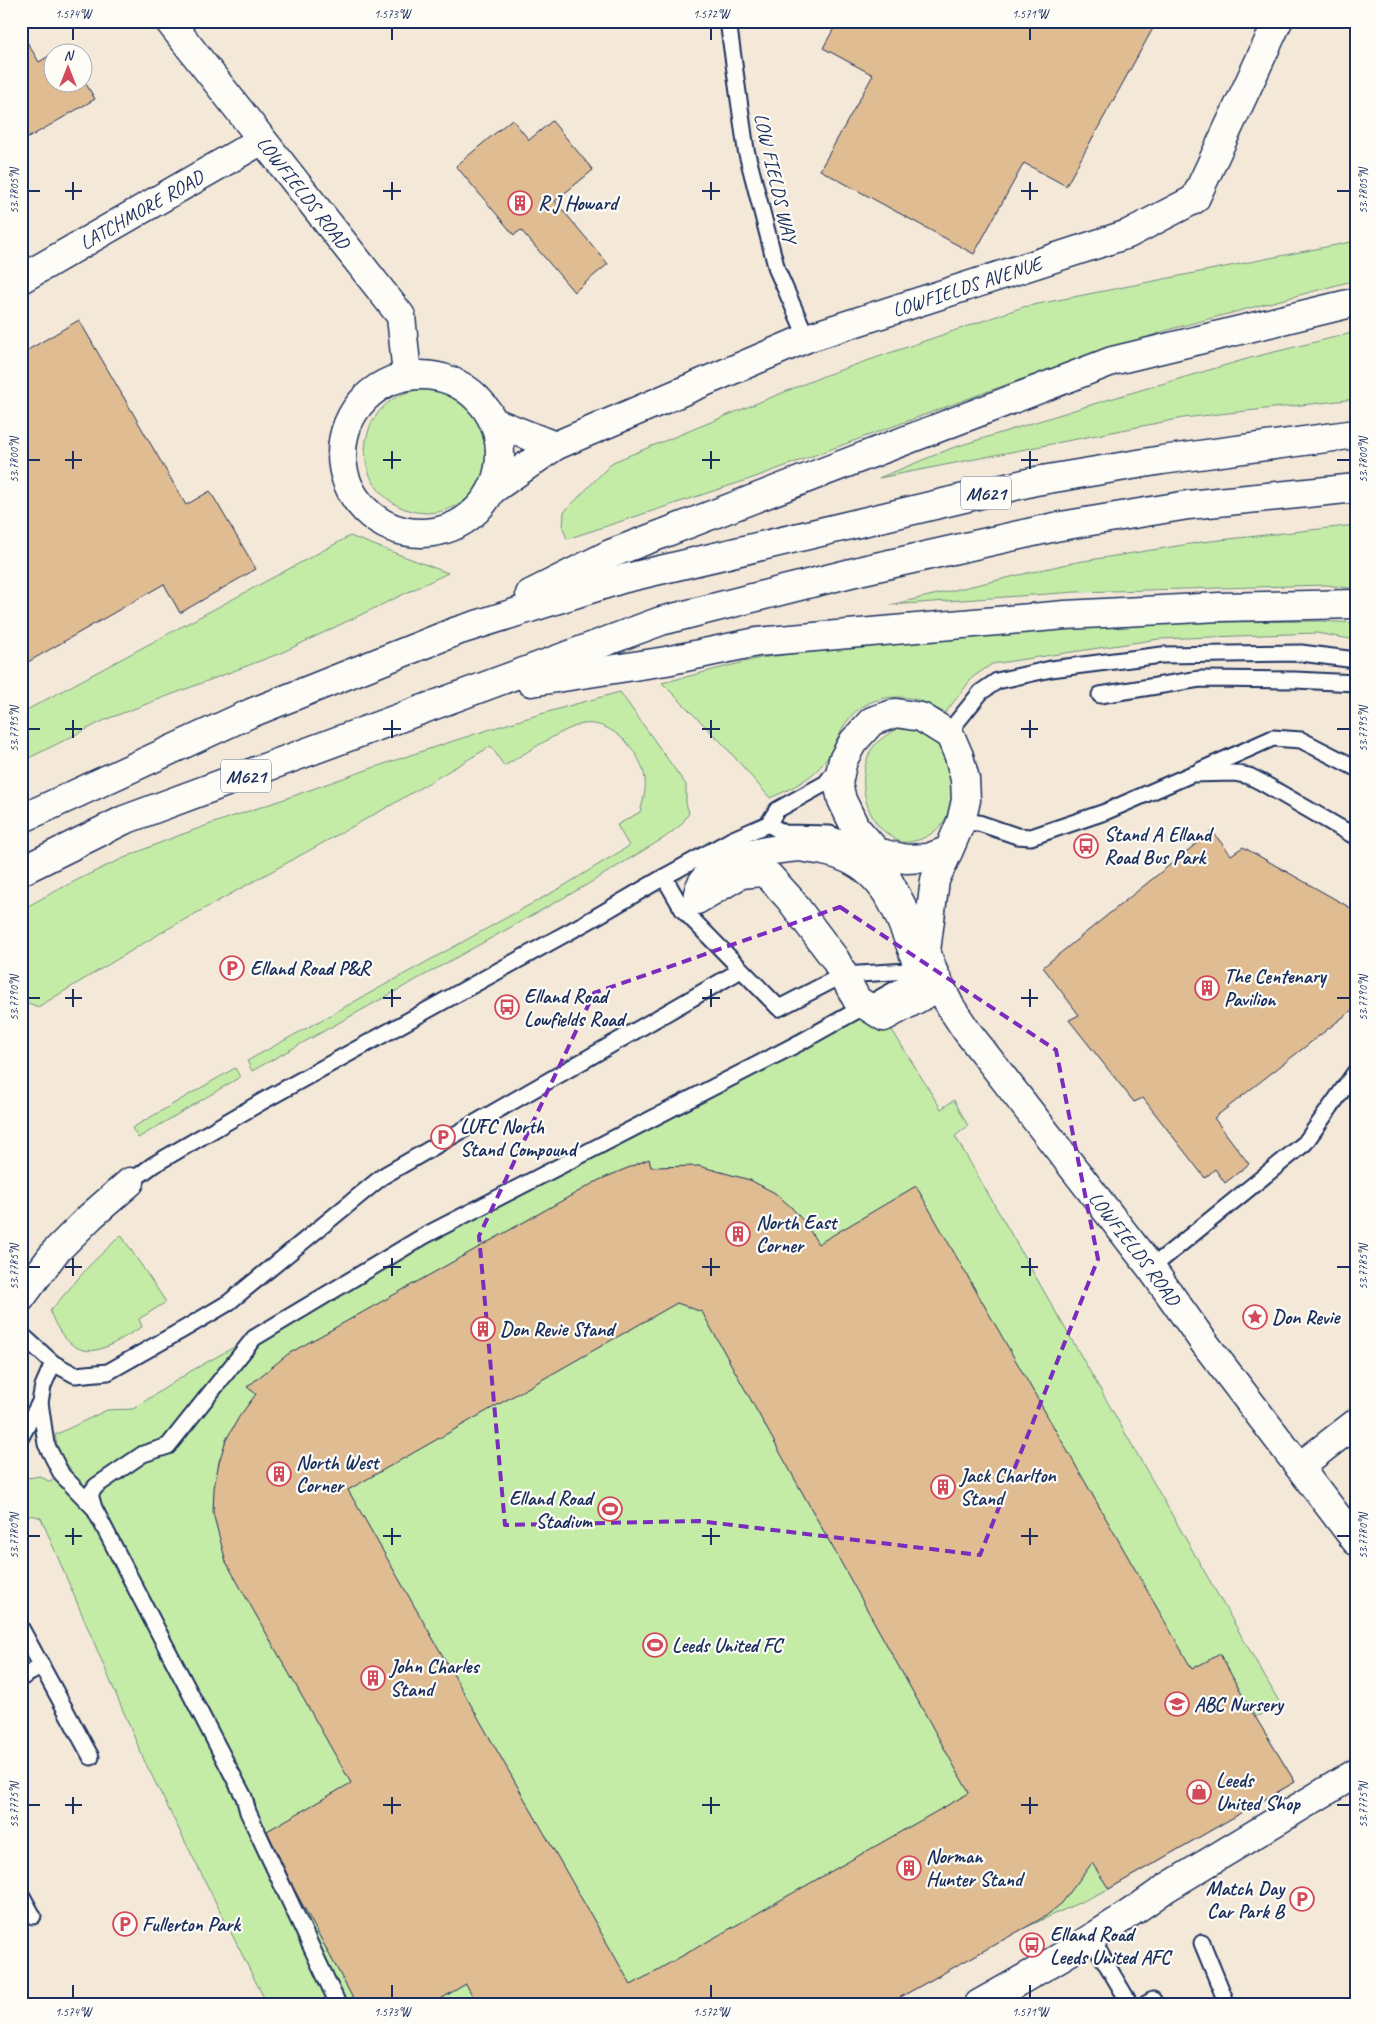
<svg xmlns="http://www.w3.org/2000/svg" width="1377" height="2025" viewBox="0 0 1377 2025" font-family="Caveat,sans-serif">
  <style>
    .green { fill: #c5eca6; stroke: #708e82 }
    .building { fill: #dfbc91; stroke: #1b2f5e; fill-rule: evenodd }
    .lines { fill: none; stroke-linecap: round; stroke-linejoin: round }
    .lane-casing { stroke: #1b2f5e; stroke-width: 19 }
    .street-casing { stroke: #1b2f5e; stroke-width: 31 }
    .primary-casing { stroke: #1b2f5e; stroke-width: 31 }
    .highway-casing { stroke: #1b2f5e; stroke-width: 31 }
    .lane { stroke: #fdfcf7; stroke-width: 15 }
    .street { stroke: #fdfcf7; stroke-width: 28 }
    .primary { stroke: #fdfcf7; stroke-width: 28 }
    .highway { stroke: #fdfcf7; stroke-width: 28 }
    .marked { fill: none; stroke: #7b2cbf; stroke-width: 4; stroke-dasharray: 10 6; stroke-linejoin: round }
    .ticks { fill: none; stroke: #1b2f5e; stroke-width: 2 }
    .labels { text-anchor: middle; stroke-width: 4.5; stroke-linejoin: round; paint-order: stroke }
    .shield { fill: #fdfcf7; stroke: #5f6c8c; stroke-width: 1 }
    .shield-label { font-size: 19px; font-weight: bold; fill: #1b2f5e }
    .street-label { font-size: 20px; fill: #1b2f5e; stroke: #fdfcf7 }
    .poi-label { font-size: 20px; font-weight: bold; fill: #1b2f5e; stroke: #fdfcf7; text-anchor: start }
    .neatline { fill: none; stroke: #1b2f5e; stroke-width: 2 }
    .ticks-label { font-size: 12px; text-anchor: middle; fill: #1b2f5e }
  </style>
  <rect width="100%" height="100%" fill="#f4e9d8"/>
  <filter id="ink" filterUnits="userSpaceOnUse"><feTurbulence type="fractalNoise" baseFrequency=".02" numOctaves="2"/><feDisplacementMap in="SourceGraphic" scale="10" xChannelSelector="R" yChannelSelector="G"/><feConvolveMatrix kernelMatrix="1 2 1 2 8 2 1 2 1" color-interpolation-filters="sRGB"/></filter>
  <g filter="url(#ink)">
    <g class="green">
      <polygon points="1356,241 1356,280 1171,329 1008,384 750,479 567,539 563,528 564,512 613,462 826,375 1023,307"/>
      <polygon points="1356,332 1356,399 1183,418 879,478 952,448 1100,402 1250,358"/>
      <circle cx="427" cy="451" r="62"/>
      <polygon points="1356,525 1356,589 1326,585 1076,592 890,605 1071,563 1202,542"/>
      <polygon points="350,536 448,573 281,653 107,719 21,762 21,713"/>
      <path d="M1319,621L1356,623V640L1316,633L1159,639L992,664L973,677L945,713C937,709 929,704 921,701C896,692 864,698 848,720C838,732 834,750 826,760C812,779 791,789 770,798L724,745L662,683L760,658L829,649L1110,623Z"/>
      <path d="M620,692L686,785V803L689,813L681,825L664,838L583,887L252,1071L247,1061L562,887L629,846L617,825L640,812C644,798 648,784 643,770C636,746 609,720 583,724C563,728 523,755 504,766L491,746L393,804L164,931L38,1007L21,1000V910C65,885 110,863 157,844C202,826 247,812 293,796C401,757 509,721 620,692Z"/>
      <path d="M901,727C914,731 929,734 938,745C941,749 943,755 944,759C958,788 955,826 921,839C915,841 908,843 902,842C898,842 893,837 889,835C863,818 857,776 871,750C878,739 890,733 901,727Z"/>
      <path d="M857,1000L884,1017L941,1109L954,1100L968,1126L955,1136L1281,1705L1255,1717L1295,1782L1109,1889L1018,1931L888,2004H267L144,1760L41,1518L32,1515L21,1521V1479L40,1476L50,1482L71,1469C62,1459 57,1448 55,1435L107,1410L133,1409L191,1371Z"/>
      <polygon points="235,1068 240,1077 138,1138 132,1128"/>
      <path d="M121,1235L166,1302L139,1319L142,1327C128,1334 112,1347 96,1350C72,1355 57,1331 50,1311L90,1265Z"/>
    </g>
    <g class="building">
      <polygon points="838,21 1157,21 1066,186 1024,163 974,254 820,170 873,75 823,48"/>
      <polygon points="21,32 39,62 52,54 52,82 82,82 82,77 95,99 21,142"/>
      <polygon points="512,119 529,140 552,121 593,170 555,201 608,264 574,292 521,230 514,235 456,166"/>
      <polygon points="79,320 186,505 210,491 256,569 180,613 164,584 21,666 21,354"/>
      <polygon points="1212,831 1231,855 1243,847 1356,911 1356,1007 1214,1118 1249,1164 1225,1183 1215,1169 1205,1178 1143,1098 1134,1102 1069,1020 1079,1015 1043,967"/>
      <path d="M649,1159L651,1167L699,1166L750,1180L775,1193L791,1207L806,1224L818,1244L916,1186L1192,1669L1220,1654L1245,1700L1295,1782L1109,1889L1092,1863L1062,1903L1046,1916L888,2004H477L466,1984L432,2004H356L293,1887L267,1831L351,1783L226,1562L213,1513L214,1488L219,1462L226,1440L239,1417L256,1394L247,1387L288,1354L599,1180ZM677,1303L702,1312L969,1793L631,1985L348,1490Z"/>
    </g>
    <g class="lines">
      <g class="lane-casing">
        <g id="lane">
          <polyline points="728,21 746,150 777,270 807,338"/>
          <polyline points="1100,695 1200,679 1295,680 1356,683"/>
          <polyline points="950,735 956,723 981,692 997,681 1051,669 1162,655 1301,653 1356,660"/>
          <polyline points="1199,771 1273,738 1301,740 1356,768"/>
          <polyline points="961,822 979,823 1017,836 1031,837 1105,812 1192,774 1234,773 1249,776 1261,782 1356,837"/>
          <polyline points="768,824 784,833 830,834 867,848"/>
          <polyline points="664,877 683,910 779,1008 843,975 924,970"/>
          <polyline points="130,1182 153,1165 263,1101 594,918 664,877 731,840 768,824 777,810 826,783 837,768"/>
          <polyline points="1151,1268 1305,1143 1356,1071"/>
          <polyline points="21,1334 53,1363 43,1386 40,1402 46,1444 62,1475 93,1507"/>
          <polyline points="53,1363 75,1375 108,1372 184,1329 228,1303 383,1176 741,970"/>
          <polyline points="21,1437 40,1402"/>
          <polyline points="21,1628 91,1757"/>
          <polyline points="21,1678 42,1666"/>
          <polyline points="21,1894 33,1916"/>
          <polyline points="1091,1938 1130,2004"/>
          <polyline points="1202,1943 1227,2004"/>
          <polyline points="338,2004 248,1812 244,1797 94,1508 90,1494 96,1486 143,1454 168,1446 254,1338 424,1236 799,1043 899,987 926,974"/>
          <polyline points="1146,2004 1153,2000 1155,2004"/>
        </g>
      </g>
      <g class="street-casing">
        <g id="street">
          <path id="s1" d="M169,21L401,316L407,375"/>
          <path id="s2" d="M21,279L262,140"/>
          <circle cx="421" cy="454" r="79"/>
          <polyline points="494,422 555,446"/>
          <path id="s3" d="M492,490L555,446L807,338L1128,234L1195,199L1278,21"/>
          <path d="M799,847C818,850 837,852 854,862C900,887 909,949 928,993L884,1017L857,1000L835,959L789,898L769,876L761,872L741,874L697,900C700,857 765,850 799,847Z"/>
          <path id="s4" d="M884,854L887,878L926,951L933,971L950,1006L966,1030L1151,1268L1203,1341L1356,1541"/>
          <polyline points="926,951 935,880 949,850 961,822 966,800 965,779 959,756 950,735 921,717 896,713 872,721 853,742 843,760 838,783 842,800 855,827 876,851 884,854 906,859 928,858 949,850"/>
          <polyline points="21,1298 55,1252 91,1216 130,1182"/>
          <polyline points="1299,1467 1356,1423"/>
        </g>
      </g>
      <g class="primary-casing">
        <path id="primary" d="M979,2004C1043,1968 1107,1931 1166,1888L1356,1773"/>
      </g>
      <g class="highway-casing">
        <g id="highway">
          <polyline points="530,594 610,554 1112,361 1356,302"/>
          <polyline points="531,682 666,661 757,642 1065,615 1220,607 1356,604"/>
          <polyline points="21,819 251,713 457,631 622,579 1036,481 1162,460 1356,434"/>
          <polyline points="21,871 124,820 661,621 863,570 1055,527 1188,505 1356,488"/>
        </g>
      </g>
      <use href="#lane" class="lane"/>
      <use href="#street" class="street"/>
      <use href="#primary" class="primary"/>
      <use href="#highway" class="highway"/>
    </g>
  </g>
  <path class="marked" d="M840,907L1056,1050L1098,1259L980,1555L699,1521L505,1525L479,1236L594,993Z"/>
  <path class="ticks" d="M73,28V40M392,28V40M711,28V40M1030,28V40M73,182V200M392,182V200M711,182V200M1030,182V200M28,191H40M65,191H82M383,191H401M702,191H720M1021,191H1038M1337,191H1350M73,451V469M392,451V469M711,451V469M1030,451V469M28,460H40M65,460H82M383,460H401M702,460H720M1021,460H1038M1337,460H1350M73,720V738M392,720V738M711,720V738M1030,720V738M28,729H40M65,729H82M383,729H401M702,729H720M1021,729H1038M1337,729H1350M73,989V1007M392,989V1007M711,989V1007M1030,989V1007M28,998H40M65,998H82M383,998H401M702,998H720M1021,998H1038M1337,998H1350M73,1258V1276M392,1258V1276M711,1258V1276M1030,1258V1276M28,1267H40M65,1267H82M383,1267H401M702,1267H720M1021,1267H1038M1337,1267H1350M73,1528V1545M392,1528V1545M711,1528V1545M1030,1528V1545M28,1536H40M65,1536H82M383,1536H401M702,1536H720M1021,1536H1038M1337,1536H1350M73,1797V1814M392,1797V1814M711,1797V1814M1030,1797V1814M28,1805H40M65,1805H82M383,1805H401M702,1805H720M1021,1805H1038M1337,1805H1350M73,1985V1998M392,1985V1998M711,1985V1998M1030,1985V1998"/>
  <defs>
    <g id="building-ring" transform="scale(1.25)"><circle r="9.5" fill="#fdfcf7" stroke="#d1495b" stroke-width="1.5"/><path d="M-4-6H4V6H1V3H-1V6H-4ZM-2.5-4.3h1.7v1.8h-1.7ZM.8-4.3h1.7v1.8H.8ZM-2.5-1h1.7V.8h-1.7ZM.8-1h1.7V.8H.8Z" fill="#d1495b"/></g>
    <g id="bus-ring" transform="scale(1.25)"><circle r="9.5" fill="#fdfcf7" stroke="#d1495b" stroke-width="1.5"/><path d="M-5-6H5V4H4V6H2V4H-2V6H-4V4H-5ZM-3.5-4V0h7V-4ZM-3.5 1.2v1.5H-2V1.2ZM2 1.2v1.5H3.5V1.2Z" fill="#d1495b"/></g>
    <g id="parking-ring" transform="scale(1.25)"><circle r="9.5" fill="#fdfcf7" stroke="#d1495b" stroke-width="1.5"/><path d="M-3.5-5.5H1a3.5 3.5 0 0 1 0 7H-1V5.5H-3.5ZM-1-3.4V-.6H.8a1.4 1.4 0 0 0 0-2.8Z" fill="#d1495b"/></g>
    <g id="sight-ring" transform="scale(1.25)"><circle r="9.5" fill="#fdfcf7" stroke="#d1495b" stroke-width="1.5"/><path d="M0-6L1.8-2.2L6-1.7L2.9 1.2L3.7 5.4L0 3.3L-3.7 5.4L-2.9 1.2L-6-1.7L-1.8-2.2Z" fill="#d1495b"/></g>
    <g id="stadium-ring" transform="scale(1.25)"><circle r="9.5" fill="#fdfcf7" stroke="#d1495b" stroke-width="1.5"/><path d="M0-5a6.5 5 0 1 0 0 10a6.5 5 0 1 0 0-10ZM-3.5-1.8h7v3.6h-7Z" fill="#d1495b"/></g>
    <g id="school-ring" transform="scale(1.25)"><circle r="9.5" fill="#fdfcf7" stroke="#d1495b" stroke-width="1.5"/><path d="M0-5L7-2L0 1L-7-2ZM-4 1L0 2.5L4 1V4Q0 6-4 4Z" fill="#d1495b"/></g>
    <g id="shop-ring" transform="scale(1.25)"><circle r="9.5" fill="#fdfcf7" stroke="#d1495b" stroke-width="1.5"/><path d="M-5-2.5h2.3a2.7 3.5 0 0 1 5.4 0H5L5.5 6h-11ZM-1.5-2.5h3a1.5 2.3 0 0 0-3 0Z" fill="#d1495b"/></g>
  </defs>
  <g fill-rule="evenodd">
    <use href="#building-ring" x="520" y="203"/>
    <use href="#bus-ring" x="1086" y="846"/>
    <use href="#parking-ring" x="232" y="968"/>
    <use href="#building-ring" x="1207" y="988"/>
    <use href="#bus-ring" x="507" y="1007"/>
    <use href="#parking-ring" x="443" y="1137"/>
    <use href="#building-ring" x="738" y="1234"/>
    <use href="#sight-ring" x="1255" y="1317"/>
    <use href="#building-ring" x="483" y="1329"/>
    <use href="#building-ring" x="279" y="1474"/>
    <use href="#building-ring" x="943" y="1487"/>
    <use href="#stadium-ring" x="610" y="1509"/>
    <use href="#stadium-ring" x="655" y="1645"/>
    <use href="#building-ring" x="373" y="1678"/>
    <use href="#school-ring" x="1177" y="1704"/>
    <use href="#shop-ring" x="1199" y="1792"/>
    <use href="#building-ring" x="909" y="1868"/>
    <use href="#parking-ring" x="1302" y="1899"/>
    <use href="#parking-ring" x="125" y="1924"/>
    <use href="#bus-ring" x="1032" y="1945"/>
  </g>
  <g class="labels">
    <g class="shield">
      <rect x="961" y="476.5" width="50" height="33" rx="4"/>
      <rect x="221" y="759.5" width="50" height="33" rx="4"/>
    </g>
    <g class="shield-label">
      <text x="986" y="500">M621</text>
      <text x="246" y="783">M621</text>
    </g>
    <g class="street-label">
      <text transform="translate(776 178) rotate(77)" y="7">LOW FIELDS WAY</text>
      <text dy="7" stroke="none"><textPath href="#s1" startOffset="218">LOWFIELDS ROAD</textPath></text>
      <text dy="7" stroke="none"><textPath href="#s2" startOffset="139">LATCHMORE ROAD</textPath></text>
      <text dy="7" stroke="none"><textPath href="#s3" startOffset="519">LOWFIELDS AVENUE</textPath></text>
      <text dy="7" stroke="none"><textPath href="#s4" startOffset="472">LOWFIELDS ROAD</textPath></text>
    </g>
    <g class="poi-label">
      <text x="538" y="210">R J Howard</text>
      <text x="1104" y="841">Stand A Elland<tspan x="1104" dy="23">Road Bus Park</tspan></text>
      <text x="250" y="975">Elland Road P&amp;R</text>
      <text x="1224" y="983">The Centenary<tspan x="1224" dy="23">Pavilion</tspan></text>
      <text x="524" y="1003">Elland Road<tspan x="524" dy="23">Lowfields Road</tspan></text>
      <text x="460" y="1133">LUFC North<tspan x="460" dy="23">Stand Compound</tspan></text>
      <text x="756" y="1229">North East<tspan x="756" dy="23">Corner</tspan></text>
      <text x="1272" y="1324">Don Revie</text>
      <text x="500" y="1336">Don Revie Stand</text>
      <text x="296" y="1469">North West<tspan x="296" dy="23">Corner</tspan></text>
      <text x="960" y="1482">Jack Charlton<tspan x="960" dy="23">Stand</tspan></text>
      <text x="592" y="1505" text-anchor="end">Elland Road<tspan x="592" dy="23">Stadium</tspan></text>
      <text x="672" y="1652">Leeds United FC</text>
      <text x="390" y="1673">John Charles<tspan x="390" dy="23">Stand</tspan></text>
      <text x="1194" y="1711">ABC Nursery</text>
      <text x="1216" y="1787">Leeds<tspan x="1216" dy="23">United Shop</tspan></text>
      <text x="926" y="1863">Norman<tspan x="926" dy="23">Hunter Stand</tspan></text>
      <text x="1284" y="1895" text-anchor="end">Match Day<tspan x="1284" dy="23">Car Park B</tspan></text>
      <text x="142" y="1931">Fullerton Park</text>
      <text x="1050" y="1941">Elland Road<tspan x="1050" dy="23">Leeds United AFC</tspan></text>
    </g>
  </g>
  <rect width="1377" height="2025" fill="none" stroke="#fdfcf7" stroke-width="55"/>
  <g transform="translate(68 68)"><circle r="24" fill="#fdfcf7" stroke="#a3aaba"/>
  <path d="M0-4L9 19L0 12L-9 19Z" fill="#d1495b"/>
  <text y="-8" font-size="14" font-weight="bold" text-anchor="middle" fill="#1b2f5e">N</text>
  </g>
  <rect x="28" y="28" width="1322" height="1970" class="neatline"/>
  <g class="ticks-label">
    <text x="73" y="18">1.574°W</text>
    <text x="392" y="18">1.573°W</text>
    <text x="711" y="18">1.572°W</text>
    <text x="1030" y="18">1.571°W</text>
    <text transform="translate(14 191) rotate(-90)" y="4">53.7805°N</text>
    <text transform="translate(1363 191) rotate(-90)" y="4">53.7805°N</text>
    <text transform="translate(14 460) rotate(-90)" y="4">53.7800°N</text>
    <text transform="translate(1363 460) rotate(-90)" y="4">53.7800°N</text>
    <text transform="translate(14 729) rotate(-90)" y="4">53.7795°N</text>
    <text transform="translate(1363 729) rotate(-90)" y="4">53.7795°N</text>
    <text transform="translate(14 998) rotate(-90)" y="4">53.7790°N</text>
    <text transform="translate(1363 998) rotate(-90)" y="4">53.7790°N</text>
    <text transform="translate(14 1267) rotate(-90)" y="4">53.7785°N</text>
    <text transform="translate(1363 1267) rotate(-90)" y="4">53.7785°N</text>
    <text transform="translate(14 1536) rotate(-90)" y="4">53.7780°N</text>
    <text transform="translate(1363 1536) rotate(-90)" y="4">53.7780°N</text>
    <text transform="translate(14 1805) rotate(-90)" y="4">53.7775°N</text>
    <text transform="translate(1363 1805) rotate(-90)" y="4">53.7775°N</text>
    <text x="73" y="2016">1.574°W</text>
    <text x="392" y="2016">1.573°W</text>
    <text x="711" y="2016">1.572°W</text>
    <text x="1030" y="2016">1.571°W</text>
  </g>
</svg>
